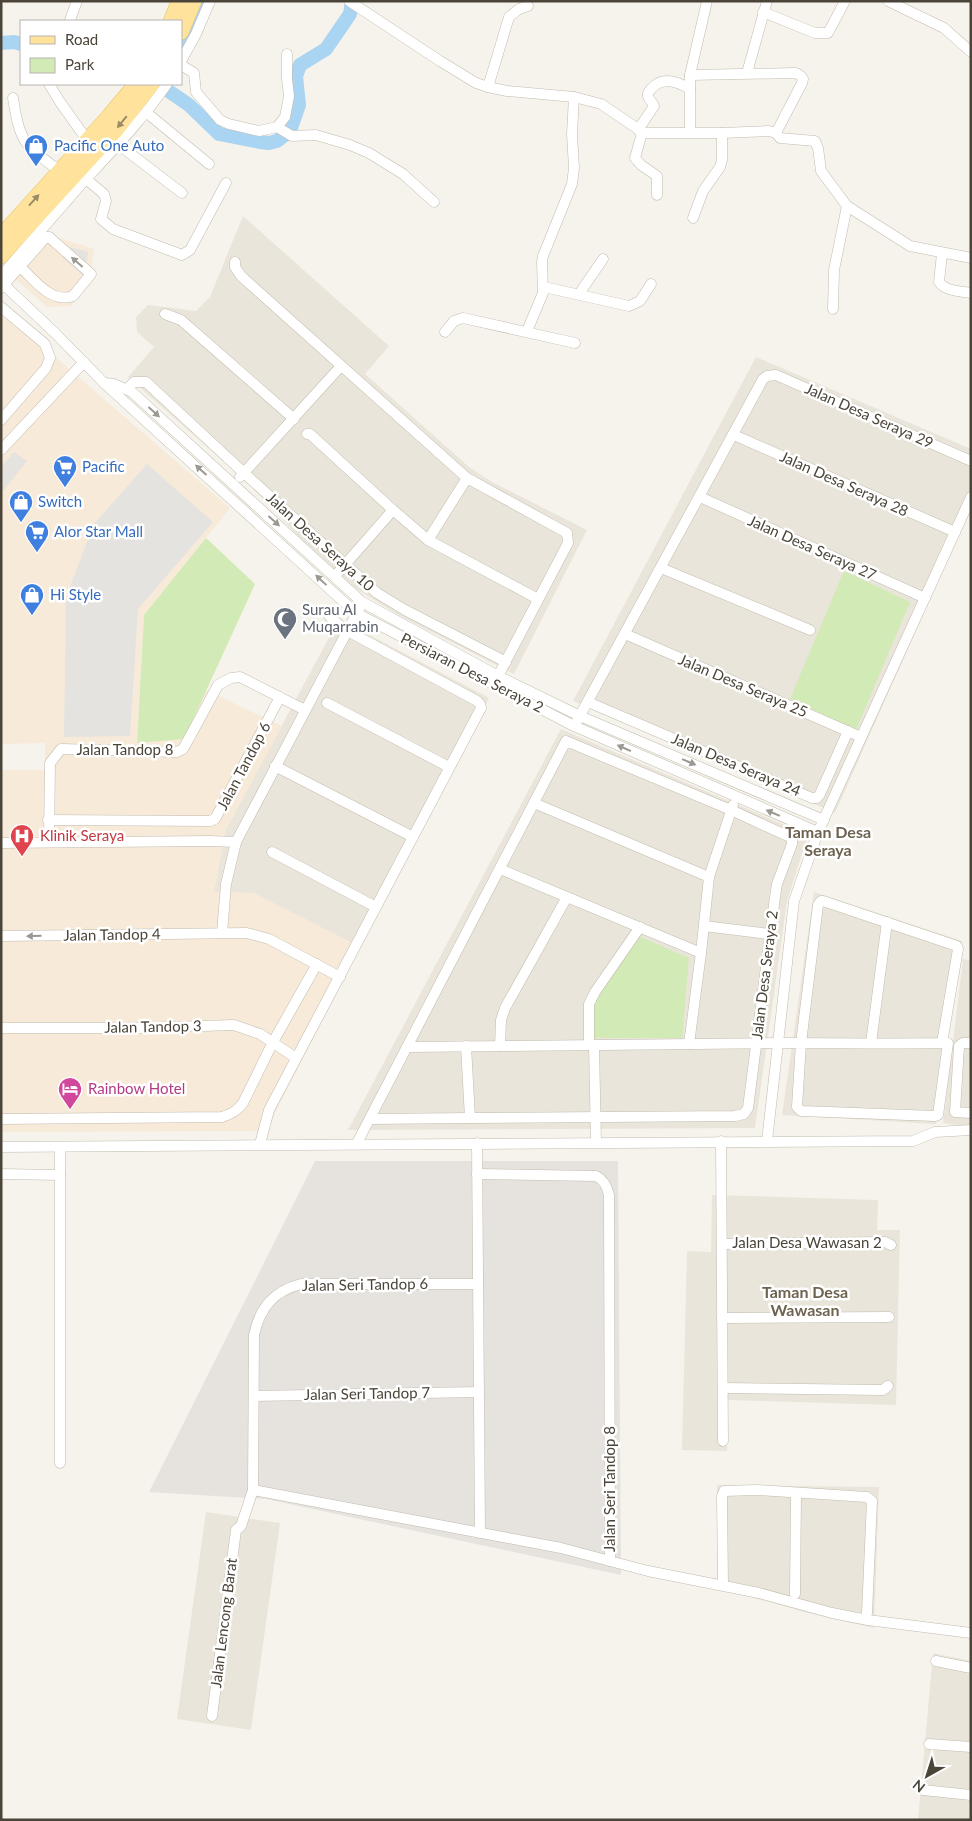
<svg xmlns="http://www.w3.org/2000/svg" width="972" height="1821" viewBox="0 0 972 1821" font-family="Lato,sans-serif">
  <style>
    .residential { fill: #eae5da }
    .commercial { fill: #f7ead8 }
    .industrial { fill: #e6e2dd }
    .green { fill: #d2eab5 }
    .parking { fill: #e5e3e0 }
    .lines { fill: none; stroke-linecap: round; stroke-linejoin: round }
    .canal { stroke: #a9d4f2; stroke-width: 9 }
    .river { stroke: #a9d4f2; stroke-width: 14 }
    .street-casing { stroke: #c2bbae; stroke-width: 11 }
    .primary-casing { stroke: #e6c16a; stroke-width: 16 }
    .street { stroke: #fff; stroke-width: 10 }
    .primary { stroke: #ffe39c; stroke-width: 15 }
    .oneway { fill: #9c8c66 }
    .oneway2 { fill: #9c9892 }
    .labels { text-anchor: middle; stroke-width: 5; stroke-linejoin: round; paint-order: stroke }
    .shop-label { font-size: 15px; fill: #366cbe; stroke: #fff; text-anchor: start }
    .street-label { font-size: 15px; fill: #4b4439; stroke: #fff }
    .worship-label { font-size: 15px; fill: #5b616d; stroke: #fff; text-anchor: start }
    .health-label { font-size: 15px; fill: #be3a42; stroke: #fff; text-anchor: start }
    .hotel-label { font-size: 15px; fill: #b23c85; stroke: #fff; text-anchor: start }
    .neighbourhood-label { font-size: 16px; font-weight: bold; fill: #6e6250; stroke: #fff }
  </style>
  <rect width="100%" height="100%" fill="#f6f3ec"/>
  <g class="residential">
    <polygon points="243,216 389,346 365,374 469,467 492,482 587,530 514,674 400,616 355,588 297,535 251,486 128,377 154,347 137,332 136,317 148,305 196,311 210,297"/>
    <polygon points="756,357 971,449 971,507 835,813 573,701"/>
    <polygon points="339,619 489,698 360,947 253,893 214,892 225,831"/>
    <polygon points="561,729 808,835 787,901 755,1128 348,1130"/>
    <polygon points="814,892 962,941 936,1124 782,1115"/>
    <polygon points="963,959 971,961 971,1127 943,1123"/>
    <polygon points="712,1195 878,1200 877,1230 900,1230 896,1405 728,1400 727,1451 682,1450 687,1251 711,1252"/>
    <polygon points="717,1485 879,1487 874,1628 808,1613 744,1595 717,1589"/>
    <polygon points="206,1512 280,1523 251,1730 177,1719"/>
    <polygon points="933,1653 971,1661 971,1820 918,1820"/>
  </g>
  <g class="commercial">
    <polygon points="43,233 94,249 89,284 71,306 47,307 9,273"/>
    <polygon points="1,310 230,508 144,615 137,743 184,739 206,690 282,726 225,831 214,892 253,893 360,947 266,1131 1,1132 1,770 45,770 45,743 1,744"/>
  </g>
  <polygon class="industrial" points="315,1161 618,1161 621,1575 266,1499 149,1492"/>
  <g class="green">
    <polygon points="206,538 255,584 184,739 137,743 144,615"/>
    <polygon points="844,571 910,602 856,730 790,699"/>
    <polygon points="634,934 689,958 682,1038 593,1038 592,1005"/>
  </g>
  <g class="parking">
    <polygon points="70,247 88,252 84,276 62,257"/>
    <polygon points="14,452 27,461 1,494 1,467"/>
    <polygon points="147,464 213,522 138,609 130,736 64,737 66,599 72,581 94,524"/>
  </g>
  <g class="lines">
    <polyline class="canal" points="181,49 193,27 202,1"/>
    <g class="river">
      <polyline points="1,43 14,42 21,44"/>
      <polyline points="170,92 189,105 219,134 260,142 269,143 277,141 290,131 299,105 296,76 300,65 326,49 350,14 352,1"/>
    </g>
    <g class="street-casing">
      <g id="street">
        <polyline points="349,1 440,61 476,83 488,87 507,91 574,97 601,104 644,133 722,133 769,131 776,133 780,138 815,141 818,148 821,171 847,206 910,246 971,258"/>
        <polyline points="888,1 944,28 971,52"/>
        <polyline points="763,12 815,33 828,33 845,1"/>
        <polyline points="70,20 77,1"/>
        <polyline points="181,61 196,34 210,1"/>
        <polyline points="181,65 194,73 196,92 220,120 229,124 259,131 277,127 285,117 289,96 287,79 287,54"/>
        <polyline points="747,73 767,1"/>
        <polyline points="690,75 796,73 801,76 803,79 802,83 776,133"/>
        <polyline points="49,84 60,102 87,140"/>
        <polyline points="488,87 509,17 519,9 528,6"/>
        <path d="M13,98C20,143 24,145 60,171"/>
        <polyline points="147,113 209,164"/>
        <polyline points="277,127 292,136 316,135 350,145 369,153 403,174 434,202"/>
        <path d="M638,130L654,106C653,103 649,100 648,96C647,93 649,92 651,89C662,76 677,81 690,89"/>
        <polyline points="690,132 690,75 707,1"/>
        <polyline points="642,133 635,158 641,165 657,176 657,195"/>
        <polyline points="119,145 182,193"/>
        <polyline points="86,179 104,194 106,201 101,219 113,229 182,255 190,250 226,183"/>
        <polyline points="693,218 703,191 720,167 722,160 722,133"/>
        <path d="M942,254L939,282C945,291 960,291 971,293"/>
        <polyline points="235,262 235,267 241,276 467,478 567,533 568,543 498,676"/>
        <path d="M1,276C29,244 57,212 85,180C114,149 143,119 167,84"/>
        <polyline points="1,282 55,333 104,383 356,613 574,726 818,832"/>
        <polyline points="544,287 629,306 640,301 651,284"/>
        <path d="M1,288L46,237H49L91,274L73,296C51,304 35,280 20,267"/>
        <polyline points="579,294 603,259"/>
        <polyline points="1,307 45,344 50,358 46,368 1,420"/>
        <polyline points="833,309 834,270 847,206"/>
        <polyline points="165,314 181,320 294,419"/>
        <polyline points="527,331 543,293 542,262 543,256 572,184 574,168 572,134 574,97"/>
        <polyline points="445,332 454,321 463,318 575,343"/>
        <polyline points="104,383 114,384 132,392 362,602 498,676 580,716 824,820"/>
        <polyline points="127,389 134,382 146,382 244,473 377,593 405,610 506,662"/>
        <polyline points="307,434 310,434 393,510 428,540 538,599"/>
        <polyline points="734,435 955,532"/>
        <polyline points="1,450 84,362"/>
        <polyline points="240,477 341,366"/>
        <polyline points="700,497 925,598"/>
        <polyline points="428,540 467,478"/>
        <polyline points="661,568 810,630"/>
        <polyline points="335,576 393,510"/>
        <polyline points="625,634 861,737"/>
        <polyline points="588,702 812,798 817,798 820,794 848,731"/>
        <polyline points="327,703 449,767"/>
        <polyline points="577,721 763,379 767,376 776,375 971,461"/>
        <polyline points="275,766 413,837"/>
        <polyline points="534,803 709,877"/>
        <polyline points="48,820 210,821 215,819 280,697"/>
        <polyline points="49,842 50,763 61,749 177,752 183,749 187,742 218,685 231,678 240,677 305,710"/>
        <polyline points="1,843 210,841 236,842"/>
        <polyline points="272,852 376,907"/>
        <polyline points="500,869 701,953"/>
        <polyline points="704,926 769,934"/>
        <polyline points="222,933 226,884 236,842 360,607"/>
        <polyline points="1,936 247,933 269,939 340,977"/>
        <polyline points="1,1028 139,1028 234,1025 260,1034 296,1058"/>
        <polyline points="871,1043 887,922"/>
        <polyline points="971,1043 963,1043 959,1046 955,1112 971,1113"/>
        <polyline points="689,1044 701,953 709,877 733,805"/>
        <polyline points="589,1045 589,1004 595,992 640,927"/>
        <polyline points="594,1045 596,1142"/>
        <polyline points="500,1046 501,1020 505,1008 567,897"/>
        <path d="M407,1047L779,1043C835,1043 892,1044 948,1043L938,1115L935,1116L801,1111L797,1107L801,1043L818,905L821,901H823L957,946L958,949L942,1043"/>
        <path d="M1,1119L222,1117C231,1114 237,1111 243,1103L273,1042L317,964"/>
        <polyline points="370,1119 470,1118"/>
        <polyline points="721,1141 723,1441"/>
        <polyline points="767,1141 794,901 818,832 971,497"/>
        <polyline points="357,1143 566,741 731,810 792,838 792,844 777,884 775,897 748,1108 744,1114 735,1116 470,1118 466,1046"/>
        <polyline points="477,1143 480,1533"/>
        <polyline points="260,1144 269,1110 481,708 480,704 477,701 344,629 329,616"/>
        <polyline points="1,1147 913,1141 935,1132 971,1130"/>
        <polyline points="60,1147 60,1463"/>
        <polyline points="1,1174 60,1175"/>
        <polyline points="722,1244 885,1242 891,1245"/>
        <polyline points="722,1318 889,1317"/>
        <polyline points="723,1388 883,1390 888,1386"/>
        <polyline points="254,1396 479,1392"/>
        <path d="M253,1490L561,1548L610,1561L609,1195C607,1186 604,1180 596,1176L477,1174"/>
        <polyline points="610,1561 648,1571 759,1593 832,1613 868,1620 971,1633"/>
        <polyline points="723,1585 722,1496 724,1491 757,1490 867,1497 872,1501 867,1613"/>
        <polyline points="795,1594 796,1493"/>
        <polyline points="936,1661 971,1668"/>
        <path d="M212,1716L236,1530L241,1526L253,1490L254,1335C260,1307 274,1291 301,1284H478"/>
        <polyline points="929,1744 971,1747"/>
        <polyline points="923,1790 971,1795"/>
      </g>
    </g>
    <g class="primary-casing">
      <g id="primary">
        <polyline points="171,21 179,1"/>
        <polyline points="181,32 194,1"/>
        <polyline points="1,236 110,115 136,84"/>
        <polyline points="1,256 117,129 152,84"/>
      </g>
    </g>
    <use href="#street" class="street"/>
    <use href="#primary" class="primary"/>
  </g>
  <defs><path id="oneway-solid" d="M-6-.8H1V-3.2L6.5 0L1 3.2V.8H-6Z" transform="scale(1.25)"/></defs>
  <g class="oneway">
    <use href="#oneway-solid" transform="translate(122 122) rotate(129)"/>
    <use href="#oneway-solid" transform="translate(34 200) rotate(-48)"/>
  </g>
  <g class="oneway2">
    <use href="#oneway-solid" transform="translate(77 262) rotate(-139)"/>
    <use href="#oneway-solid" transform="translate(154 412) rotate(42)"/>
    <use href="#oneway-solid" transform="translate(201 470) rotate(-138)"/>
    <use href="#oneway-solid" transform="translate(274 521) rotate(42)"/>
    <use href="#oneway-solid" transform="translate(321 580) rotate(-137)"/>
    <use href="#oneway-solid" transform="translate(624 748) rotate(-156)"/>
    <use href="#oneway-solid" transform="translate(689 762) rotate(23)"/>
    <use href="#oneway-solid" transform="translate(773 813) rotate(-157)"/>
    <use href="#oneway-solid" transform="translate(34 936) rotate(179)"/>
  </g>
  <defs>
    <g id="shop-pin" transform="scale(1.25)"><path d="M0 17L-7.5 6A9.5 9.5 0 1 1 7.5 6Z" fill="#3f7fe0" stroke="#fff"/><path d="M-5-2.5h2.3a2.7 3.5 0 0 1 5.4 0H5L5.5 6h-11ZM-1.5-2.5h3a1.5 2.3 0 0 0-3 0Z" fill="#fff"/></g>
    <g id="supermarket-pin" transform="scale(1.25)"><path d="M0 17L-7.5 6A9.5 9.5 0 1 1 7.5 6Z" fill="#3f7fe0" stroke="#fff"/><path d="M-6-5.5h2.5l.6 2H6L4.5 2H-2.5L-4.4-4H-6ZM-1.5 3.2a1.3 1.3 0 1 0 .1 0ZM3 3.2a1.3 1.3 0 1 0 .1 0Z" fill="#fff"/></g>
    <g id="mosque-pin" transform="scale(1.25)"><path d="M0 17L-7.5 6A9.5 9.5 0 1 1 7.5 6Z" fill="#6b7280" stroke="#fff"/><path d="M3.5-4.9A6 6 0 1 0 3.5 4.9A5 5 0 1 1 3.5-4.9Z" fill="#fff"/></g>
    <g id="hospital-pin" transform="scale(1.25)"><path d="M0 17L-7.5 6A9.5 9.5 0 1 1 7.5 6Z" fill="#e0444e" stroke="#fff"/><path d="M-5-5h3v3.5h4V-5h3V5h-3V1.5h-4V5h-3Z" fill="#fff"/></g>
    <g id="hotel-pin" transform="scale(1.25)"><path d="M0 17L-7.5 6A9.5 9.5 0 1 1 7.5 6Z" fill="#d1479c" stroke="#fff"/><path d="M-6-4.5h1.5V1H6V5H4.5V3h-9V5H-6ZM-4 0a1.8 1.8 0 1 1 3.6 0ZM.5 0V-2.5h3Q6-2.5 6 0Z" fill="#fff"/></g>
  </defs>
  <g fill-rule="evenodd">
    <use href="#shop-pin" x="36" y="146"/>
    <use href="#supermarket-pin" x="65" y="467"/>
    <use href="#shop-pin" x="21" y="502"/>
    <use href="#supermarket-pin" x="37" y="532"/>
    <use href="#shop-pin" x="32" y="595"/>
    <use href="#mosque-pin" x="285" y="619"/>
    <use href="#hospital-pin" x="22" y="836"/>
    <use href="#hotel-pin" x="70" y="1089"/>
  </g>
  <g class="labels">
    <g class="shop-label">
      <text x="54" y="151">Pacific One Auto</text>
      <text x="82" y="472">Pacific</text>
      <text x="38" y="507">Switch</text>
      <text x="54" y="537">Alor Star Mall</text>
      <text x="50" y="600">Hi Style</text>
    </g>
    <g class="street-label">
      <text transform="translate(869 416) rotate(24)" y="5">Jalan Desa Seraya 29</text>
      <text transform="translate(844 484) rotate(24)" y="5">Jalan Desa Seraya 28</text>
      <text transform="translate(320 542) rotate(42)" y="5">Jalan Desa Seraya 10</text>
      <text transform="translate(812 548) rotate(24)" y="5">Jalan Desa Seraya 27</text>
      <text transform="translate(472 673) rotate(27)" y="5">Persiaran Desa Seraya 2</text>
      <text transform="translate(743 686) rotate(23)" y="5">Jalan Desa Seraya 25</text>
      <text x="125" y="755">Jalan Tandop 8</text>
      <text transform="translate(736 765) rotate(23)" y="5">Jalan Desa Seraya 24</text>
      <text transform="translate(244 766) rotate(-62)" y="5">Jalan Tandop 6</text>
      <text transform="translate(112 935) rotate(-1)" y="5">Jalan Tandop 4</text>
      <text transform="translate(765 975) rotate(-83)" y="5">Jalan Desa Seraya 2</text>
      <text transform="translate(153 1027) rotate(-1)" y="5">Jalan Tandop 3</text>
      <text x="807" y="1248">Jalan Desa Wawasan 2</text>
      <text transform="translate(365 1285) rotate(-1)" y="5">Jalan Seri Tandop 6</text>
      <text transform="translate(367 1394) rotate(-1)" y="5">Jalan Seri Tandop 7</text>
      <text transform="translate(610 1489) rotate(-90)" y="5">Jalan Seri Tandop 8</text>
      <text transform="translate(224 1623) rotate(-83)" y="5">Jalan Lencong Barat</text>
    </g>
    <g class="worship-label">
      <text x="302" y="615">Surau Al<tspan x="302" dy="17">Muqarrabin</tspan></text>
    </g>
    <g class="health-label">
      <text x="40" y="841">Klinik Seraya</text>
    </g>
    <g class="hotel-label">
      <text x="88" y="1094">Rainbow Hotel</text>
    </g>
    <g class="neighbourhood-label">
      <text x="828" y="838">Taman Desa<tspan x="828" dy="18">Seraya</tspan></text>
      <text x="805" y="1298">Taman Desa<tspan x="805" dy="18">Wawasan</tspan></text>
    </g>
  </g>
  <rect width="972" height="1821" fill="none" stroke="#4b4439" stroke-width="5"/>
  <rect x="20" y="20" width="162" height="65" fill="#ffffff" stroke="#b7b4b0"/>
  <rect x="30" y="36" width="25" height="8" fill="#ffe39c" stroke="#b7b4b0"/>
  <text x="65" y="45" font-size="15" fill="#4b4439">Road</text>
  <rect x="30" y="58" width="25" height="15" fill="#d2eab5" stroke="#b7b4b0"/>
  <text x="65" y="70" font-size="15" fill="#4b4439">Park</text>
  <g transform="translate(927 1776) rotate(219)" stroke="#ffffff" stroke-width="4" paint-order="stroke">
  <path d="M0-4L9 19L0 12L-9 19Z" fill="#4b4439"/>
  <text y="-8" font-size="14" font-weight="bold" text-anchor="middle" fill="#4b4439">N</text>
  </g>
</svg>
